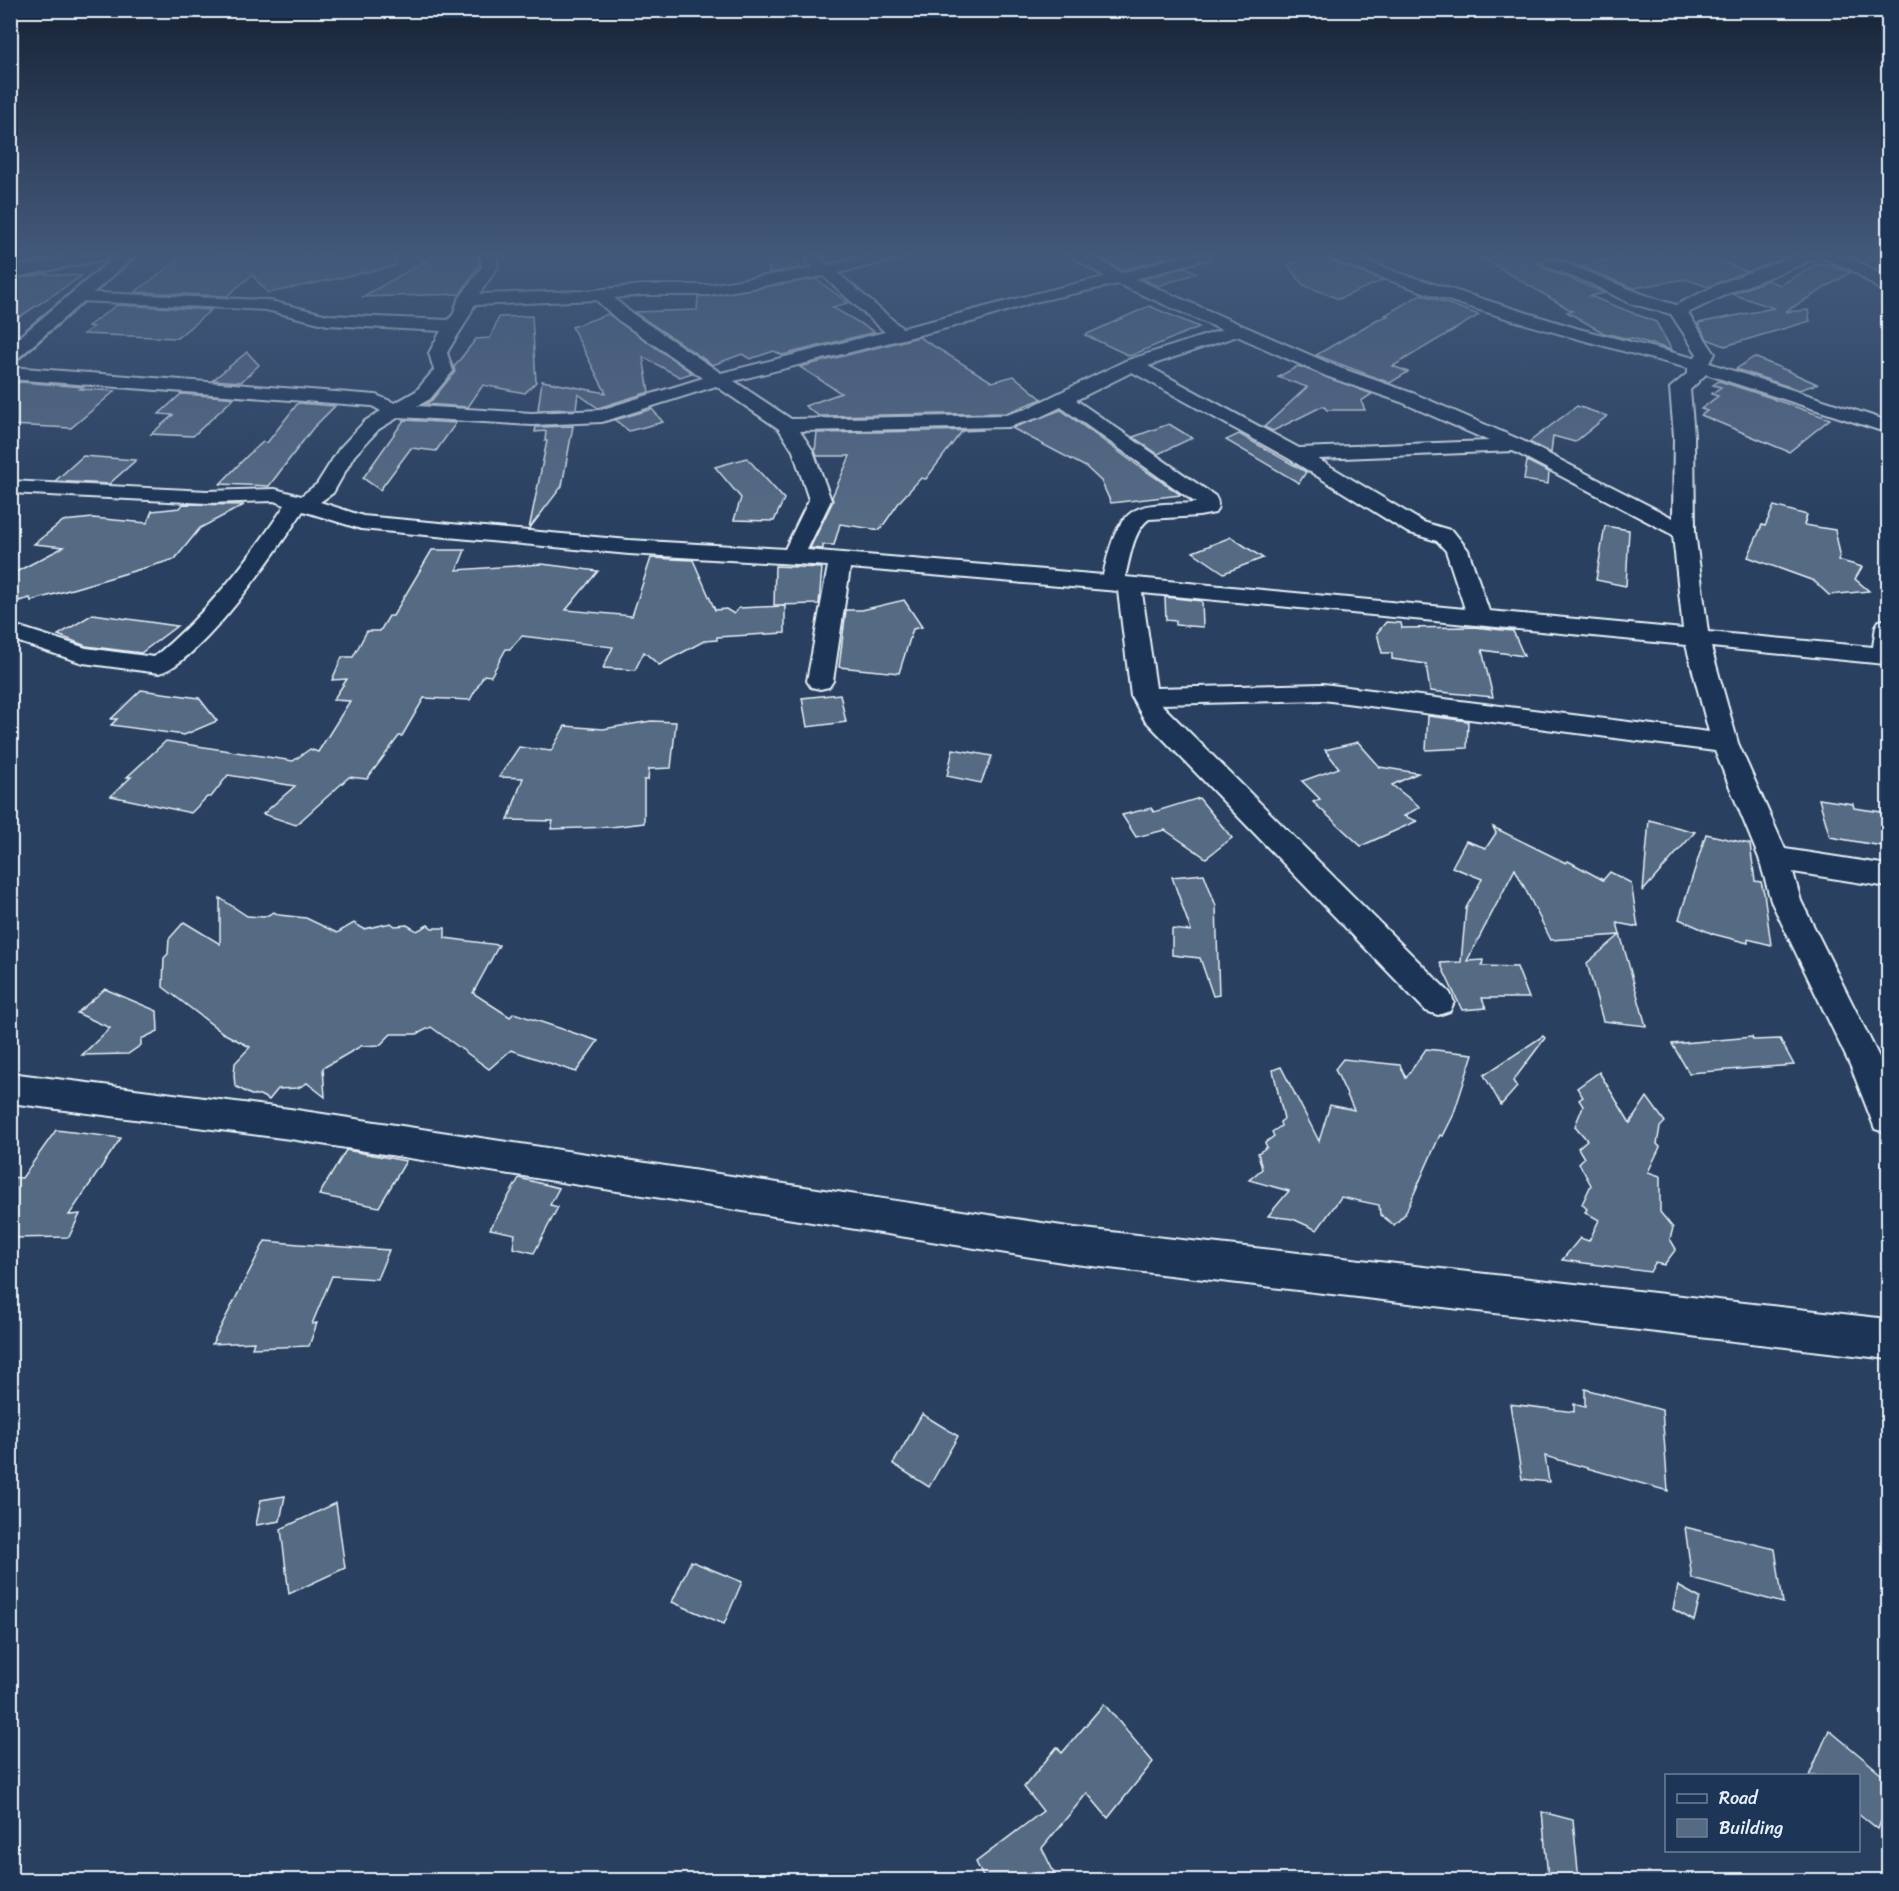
<svg xmlns="http://www.w3.org/2000/svg" width="1899" height="1891" viewBox="0 0 1899 1891" font-family="Sriracha,sans-serif">
  <style>
    .building { fill: #556a83; stroke: #e8f1f8; stroke-width: 1.5 }
    .lines { fill: none; stroke-linecap: round; stroke-linejoin: round }
    .minor-casing { stroke: #e8f1f8; stroke-width: 4 }
    .major-casing { stroke: #e8f1f8; stroke-width: 5 }
    .minor { fill: #1d3557; fill-rule: evenodd }
    .major { fill: #1d3557; fill-rule: evenodd }
  </style>
  <rect width="100%" height="100%" fill="#294061"/>
  <filter id="ink" filterUnits="userSpaceOnUse"><feTurbulence type="fractalNoise" baseFrequency=".0167" numOctaves="2"/><feDisplacementMap in="SourceGraphic" scale="12" xChannelSelector="R" yChannelSelector="G"/><feConvolveMatrix kernelMatrix="1 2 1 2 8 2 1 2 1" color-interpolation-filters="sRGB"/></filter>
  <g filter="url(#ink)">
    <g class="building">
      <polygon points="185,255 395,255 396,266 268,293 252,275 227,296 135,292"/>
      <polygon points="436,255 478,255 479,265 460,294 362,297"/>
      <polygon points="767,255 783,255 800,268 769,273"/>
      <polygon points="1095,255 1158,255 1164,258 1122,271"/>
      <polygon points="1478,255 1529,255 1544,268 1605,293 1590,296 1656,322 1672,350 1632,338 1629,339 1604,333 1567,312 1572,311"/>
      <polygon points="1625,255 1704,255 1746,271 1709,287 1685,279 1634,288 1581,267"/>
      <polygon points="1326,256 1329,260 1383,280 1339,299 1303,285 1288,265 1310,257 1316,260"/>
      <polygon points="1819,263 1851,272 1785,312 1808,310 1810,321 1725,346 1707,339 1698,323 1774,308 1732,294 1768,280 1780,285"/>
      <polygon points="1185,267 1197,273 1158,286 1143,279"/>
      <polygon points="43,274 82,276 10,323 10,280"/>
      <polygon points="816,279 848,303 832,307 875,332 782,355 774,351 750,359 742,354 713,365 634,312 697,310 698,297"/>
      <polygon points="1421,294 1479,315 1393,366 1408,372 1390,383 1316,355 1378,319 1388,316 1385,315"/>
      <polygon points="117,305 211,310 177,338 83,334 93,327 88,326"/>
      <polygon points="1149,306 1199,327 1130,356 1085,335"/>
      <polygon points="608,314 692,373 680,377 643,357 649,392 598,408 578,394 576,409 538,410 542,381 606,393 572,327"/>
      <polygon points="532,316 536,382 525,393 483,385 468,407 425,404 432,400 455,372 454,367 476,339 490,338 499,317"/>
      <polygon points="919,337 992,382 1014,376 1042,399 1006,413 819,416 805,406 841,393 800,367"/>
      <polygon points="247,352 259,365 241,382 213,380"/>
      <polygon points="1754,357 1788,371 1817,384 1799,390 1736,369"/>
      <polygon points="1298,366 1372,394 1361,401 1365,410 1327,410 1323,406 1273,431 1264,427 1307,387 1278,377"/>
      <polygon points="1719,381 1775,399 1773,399 1830,419 1789,452 1701,415 1707,411 1701,409 1718,396 1711,394 1721,387 1713,385"/>
      <polygon points="20,382 84,387 80,389 115,391 71,428 10,425 10,389"/>
      <polygon points="181,394 226,397 234,398 193,436 151,434 173,415 159,414"/>
      <polygon points="298,403 335,406 313,428 269,486 220,484 248,455 263,442 267,443"/>
      <polygon points="1577,406 1607,416 1575,442 1553,436 1551,453 1529,442"/>
      <polygon points="652,409 663,422 629,431 615,420"/>
      <polygon points="1061,410 1137,465 1181,495 1111,503 1101,481 1086,467 1012,428"/>
      <polygon points="404,420 456,423 436,451 411,448 380,490 363,478"/>
      <polygon points="1169,424 1192,438 1158,454 1133,437"/>
      <polygon points="573,426 562,486 529,529 547,441 545,441 546,431 535,432 536,427"/>
      <polygon points="983,430 962,431 926,479 921,478 900,501 880,530 840,524 834,545 823,545 823,549 810,548 833,501 832,497 850,456 817,456 815,451 817,433"/>
      <polygon points="1239,434 1306,472 1299,483 1226,440"/>
      <polygon points="83,456 136,460 109,484 55,481"/>
      <polygon points="747,458 784,499 774,521 734,520 741,498 715,467"/>
      <polygon points="1527,461 1549,472 1548,484 1524,480"/>
      <polygon points="183,504 244,505 200,528 175,559 31,601 30,598 19,601 12,574 64,547 34,544 63,521 93,518 147,523 152,511 180,508"/>
      <polygon points="1774,506 1807,515 1804,525 1835,530 1840,554 1838,560 1862,567 1855,579 1869,591 1829,595 1814,581 1748,557 1762,525 1765,526"/>
      <polygon points="1605,526 1629,530 1626,586 1596,580"/>
      <polygon points="1231,537 1263,558 1224,573 1193,552"/>
      <polygon points="432,550 465,550 457,570 542,564 598,571 566,610 632,616 651,558 693,560 715,610 726,609 734,614 739,608 785,606 785,633 717,637 717,640 704,641 659,665 644,652 635,670 603,668 613,647 522,636 510,649 506,649 491,676 484,675 470,700 424,698 402,736 399,736 367,779 349,777 296,825 263,814 295,786 228,775 211,797 207,797 191,813 111,796 131,777 127,777 166,741 293,761 310,749 318,752 350,701 333,700 347,679 332,680 342,657 353,657 367,631 380,631 389,616 393,616"/>
      <polygon points="775,566 822,568 819,604 774,605"/>
      <polygon points="1165,597 1202,601 1203,627 1176,625 1176,621 1166,620"/>
      <polygon points="904,600 922,627 913,629 899,673 839,667 846,610 862,610"/>
      <polygon points="93,614 177,626 141,653 86,646 58,635"/>
      <polygon points="1386,622 1401,623 1402,628 1473,627 1513,631 1524,656 1482,650 1493,697 1430,691 1426,664 1392,659 1392,653 1382,653 1377,633"/>
      <polygon points="141,690 199,698 217,721 184,735 111,725 117,719 111,719"/>
      <polygon points="840,694 846,722 807,727 802,698"/>
      <polygon points="1428,716 1468,721 1467,748 1426,750"/>
      <polygon points="651,721 676,722 671,768 649,769 648,780 644,780 644,823 611,827 551,829 553,821 508,820 523,778 499,777 519,747 551,751 565,726 603,729"/>
      <polygon points="1358,742 1380,767 1418,773 1392,785 1420,807 1404,816 1417,821 1361,846 1313,802 1320,799 1302,781 1339,768 1325,750"/>
      <polygon points="953,749 992,756 981,783 947,776"/>
      <polygon points="1199,798 1232,838 1206,858 1165,830 1136,837 1122,815 1151,808 1154,812"/>
      <polygon points="1819,799 1853,804 1854,808 1888,813 1888,847 1830,837"/>
      <polygon points="1649,820 1695,832 1643,891"/>
      <polygon points="1493,827 1566,863 1568,861 1603,880 1610,872 1631,883 1638,927 1617,923 1646,1026 1603,1021 1587,963 1620,935 1551,940 1515,869 1467,961 1483,960 1482,966 1517,967 1529,998 1482,998 1486,1008 1462,1010 1440,963 1461,962 1466,908 1482,879 1452,867 1466,841 1486,848 1496,833"/>
      <polygon points="1706,834 1750,844 1755,881 1761,882 1764,893 1771,945 1748,939 1748,943 1713,934 1679,919"/>
      <polygon points="1204,874 1216,906 1219,995 1213,996 1200,958 1172,955 1172,929 1191,931 1172,877"/>
      <polygon points="220,898 247,916 264,917 274,912 279,915 306,918 337,933 354,923 364,929 391,923 395,926 407,925 417,931 428,925 432,928 445,928 445,938 499,945 473,993 510,1017 514,1013 598,1041 576,1072 511,1050 489,1069 431,1027 417,1034 391,1034 380,1045 361,1046 323,1068 325,1097 307,1083 298,1088 278,1089 269,1100 260,1095 251,1095 235,1086 234,1075 235,1063 250,1047 223,1033 163,987 164,958 168,954 169,939 184,922 220,944"/>
      <polygon points="105,989 157,1011 158,1031 141,1039 141,1045 128,1054 82,1055 110,1028 77,1013"/>
      <polygon points="1543,1036 1545,1038 1513,1081 1517,1087 1501,1105 1484,1075"/>
      <polygon points="1752,1037 1753,1040 1780,1039 1794,1065 1689,1073 1672,1044"/>
      <polygon points="1426,1049 1473,1054 1453,1116 1443,1136 1440,1135 1405,1214 1394,1225 1380,1214 1379,1205 1341,1197 1317,1230 1293,1219 1268,1216 1289,1191 1249,1180 1262,1169 1258,1153 1267,1147 1265,1143 1274,1136 1272,1132 1281,1126 1280,1122 1284,1119 1273,1070 1281,1067 1319,1141 1330,1105 1354,1110 1335,1069 1343,1059 1400,1065 1406,1078"/>
      <polygon points="1599,1072 1630,1123 1647,1097 1665,1122 1660,1127 1657,1144 1660,1147 1648,1172 1660,1176 1660,1212 1673,1228 1670,1239 1676,1249 1664,1265 1655,1263 1650,1272 1562,1260 1580,1238 1589,1241 1599,1220 1585,1212 1587,1209 1582,1204 1591,1185 1579,1163 1584,1158 1578,1148 1587,1140 1575,1126 1583,1106 1579,1100 1583,1097 1577,1088"/>
      <polygon points="56,1130 121,1138 69,1215 80,1214 69,1237 10,1238 10,1177 22,1178"/>
      <polygon points="346,1150 406,1161 379,1207 319,1195"/>
      <polygon points="519,1178 559,1188 550,1205 558,1207 534,1253 513,1248 515,1234 490,1229"/>
      <polygon points="265,1241 299,1244 389,1250 377,1279 332,1276 312,1324 317,1323 309,1346 252,1348 254,1342 212,1344"/>
      <polygon points="1585,1389 1662,1410 1668,1491 1545,1456 1549,1482 1522,1479 1510,1404 1574,1412 1574,1404 1585,1407"/>
      <polygon points="922,1414 958,1436 929,1487 893,1464"/>
      <polygon points="285,1496 280,1521 256,1525 261,1500"/>
      <polygon points="336,1503 345,1568 289,1594 281,1529"/>
      <polygon points="1685,1527 1775,1549 1783,1603 1692,1579"/>
      <polygon points="691,1561 742,1582 724,1624 672,1602"/>
      <polygon points="1678,1586 1700,1598 1694,1621 1673,1609"/>
      <polygon points="1104,1704 1153,1762 1108,1818 1087,1793 1042,1848 1058,1881 985,1881 976,1862 1043,1811 1024,1787 1057,1747 1062,1753"/>
      <polygon points="1829,1730 1888,1779 1888,1803 1878,1829 1858,1813 1858,1776 1809,1776"/>
      <polygon points="1542,1812 1573,1820 1579,1881 1548,1877"/>
    </g>
    <g class="lines">
      <g class="minor-casing">
        <g id="minor">
          <polygon points="75,255 109,255 101,260 10,278 10,268"/>
          <path d="M480,255H496L498,267L479,294L584,291L643,285H709L813,268L806,260L813,255L820,257L829,265L873,255H904L902,258L838,273L902,328C970,312 1036,292 1105,277L1070,255H1090L1122,273L1184,255H1211L1209,258L1136,279L1340,368L1415,394L1523,441L1673,518L1674,436L1670,388L1688,373V368C1567,337 1447,304 1330,258L1328,255H1351L1399,273L1579,329L1694,358L1697,354L1671,314L1629,303L1592,284L1545,266L1543,263L1551,258L1557,260C1597,274 1635,294 1676,305L1721,283L1796,255H1820L1818,258L1733,291L1688,313L1715,354L1709,363L1888,421V433L1706,374L1690,390L1694,436L1695,532L1708,632L1873,647L1876,626L1879,621L1888,619V663L1885,664L1711,647L1738,743L1785,849L1888,865V887L1793,872L1801,901L1888,1075V1133L1875,1129L1851,1067L1771,901L1759,858L1715,751L1323,700L1161,704L1450,993L1454,1002L1450,1011L1438,1015L1426,1011L1144,719L1131,696L1118,591L850,568L833,681L829,687L820,689L811,687L807,681L828,566L629,554L361,529L303,511C278,549 201,662 159,673L83,663L10,639V624L86,648L154,657C207,613 247,562 285,505L274,501L207,503L10,493V481L207,491L275,489L301,496L317,484L339,449L365,421L381,411L372,406L10,379V367L376,395L395,403L416,391L434,370L429,353L441,331L328,325L266,310L80,301L74,300L72,296L74,292L266,300L328,315L448,320L453,315L458,300L482,267ZM823,276L885,332L721,373L630,312L614,298L643,295H709ZM1118,284L1222,330L1125,361L1026,409L1006,415L791,419L734,381L975,321L1034,302ZM596,300L618,320L703,378L600,410L532,413L417,406L430,399L453,371L447,353C456,336 468,322 474,305ZM1237,336L1326,376L1401,402L1489,441L1299,448L1148,366ZM1132,372L1288,458L1407,532L1437,541L1446,551L1465,609L1125,577C1130,559 1133,530 1149,519L1199,516L1215,513C1219,507 1219,502 1215,496L1076,400ZM716,386L779,429L793,451L809,500L785,549L629,540L363,516L320,502L333,493L354,456L379,429L399,417L532,425L602,422ZM1061,407L1196,503C1182,504 1168,503 1153,505C1116,508 1111,545 1103,575L807,550L831,500L813,451L800,431L1008,427L1040,417ZM1513,451L1673,535L1683,629L1489,611L1468,550L1453,531L1423,522L1318,459ZM1142,593L1686,645L1709,732L1323,684L1156,688Z"/>
          <path d="M1820,255C1853,255 1862,262 1888,280V292L1882,291L1849,268L1822,258Z"/>
          <polygon points="10,1073 290,1109 1075,1228 1888,1319 1888,1359 1075,1264 290,1139 10,1103"/>
        </g>
      </g>
      <g class="major-casing">
        <polygon id="major" points="117,255 136,255 17,359 10,361 10,345"/>
      </g>
      <use href="#minor" class="minor"/>
      <use href="#major" class="major"/>
    </g>
  </g>
  <linearGradient id="sky" x2="0" y2="1"><stop stop-color="#172335"/><stop offset="0.49" stop-color="#43597b"/><stop offset="1" stop-color="#43597b" stop-opacity="0"/></linearGradient>
  <rect width="1899" height="520" fill="url(#sky)"/>
  <rect width="1899" height="1891" fill="none" stroke="#1d3557" stroke-width="36"/>
  <rect x="18" y="18" width="1863" height="1855" fill="none" stroke="#e8f1f8" stroke-width="2" filter="url(#ink)"/>
  <rect x="1665" y="1774" width="195" height="78" fill="#1d3557" stroke="#6e8097" stroke-width="1.5"/>
  <rect x="1677" y="1794" width="30" height="9" fill="#1d3557" stroke="#6e8097" stroke-width="1.5"/>
  <text x="1719" y="1804" font-size="18" fill="#e8f1f8">Road</text>
  <rect x="1677" y="1819" width="30" height="18" fill="#556a83" stroke="#6e8097" stroke-width="1.5"/>
  <text x="1719" y="1834" font-size="18" fill="#e8f1f8">Building</text>
</svg>
